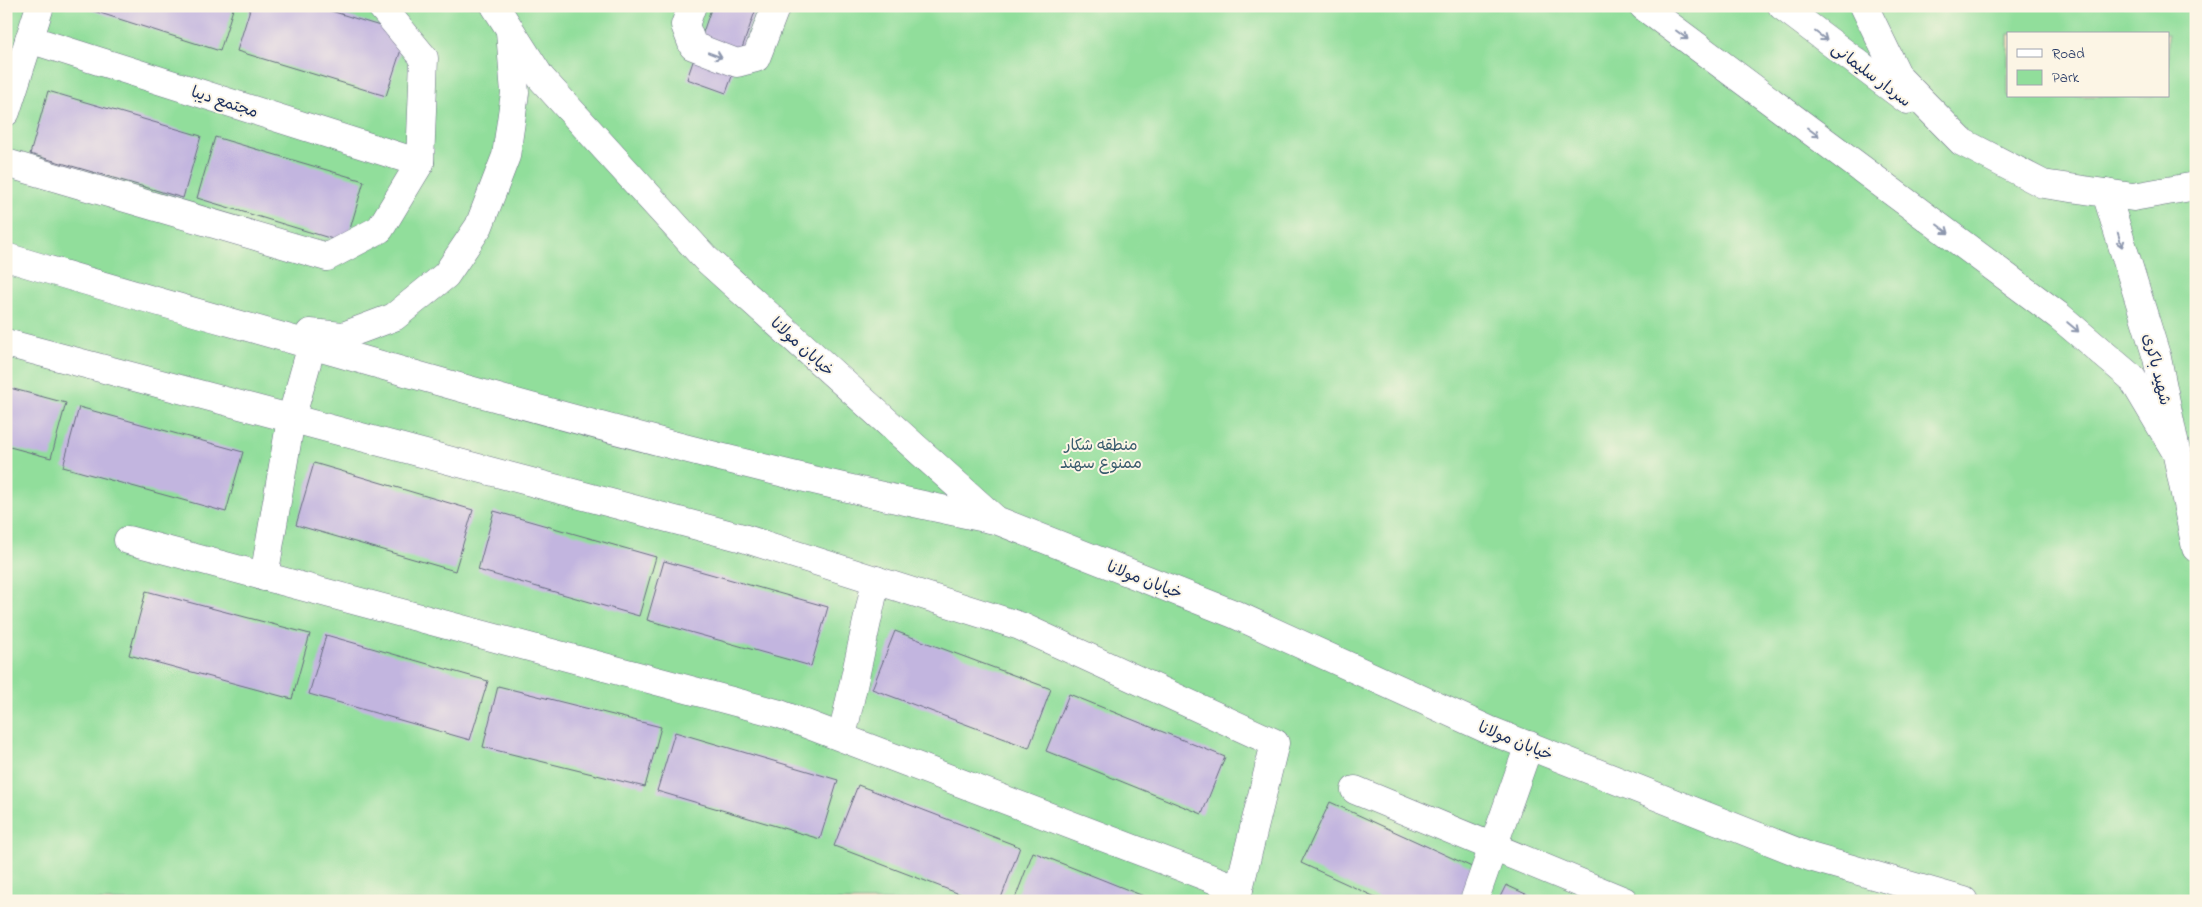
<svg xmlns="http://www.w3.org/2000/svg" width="2202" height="907" viewBox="0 0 2202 907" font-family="'Indie Flower','Playpen Sans Arabic',sans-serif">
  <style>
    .green { fill: #91de9b; stroke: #56867c; fill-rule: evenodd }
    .building { fill: #c2b5df }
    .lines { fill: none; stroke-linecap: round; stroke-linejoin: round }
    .minor-casing { stroke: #676c80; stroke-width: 29 }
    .major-casing { stroke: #676c80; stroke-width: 29 }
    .minor { stroke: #fff; stroke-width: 28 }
    .major { stroke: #fff; stroke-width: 28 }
    .oneway { stroke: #8d97ae }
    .labels { text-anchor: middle; stroke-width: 4; stroke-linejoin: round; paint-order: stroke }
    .street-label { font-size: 16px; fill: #1b2f5e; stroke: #fcf5e5 }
    .park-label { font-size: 16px; fill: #385b6d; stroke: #fcf5e5 }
  </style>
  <rect width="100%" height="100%" fill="#fcf5e5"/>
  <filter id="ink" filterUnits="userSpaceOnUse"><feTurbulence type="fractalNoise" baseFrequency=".02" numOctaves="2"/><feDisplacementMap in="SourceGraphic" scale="10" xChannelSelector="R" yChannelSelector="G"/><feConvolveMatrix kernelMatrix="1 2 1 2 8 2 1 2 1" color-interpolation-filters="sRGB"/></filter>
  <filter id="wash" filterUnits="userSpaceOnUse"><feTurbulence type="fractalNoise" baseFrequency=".0096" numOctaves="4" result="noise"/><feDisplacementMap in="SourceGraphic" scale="20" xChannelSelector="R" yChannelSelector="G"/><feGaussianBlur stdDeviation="1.12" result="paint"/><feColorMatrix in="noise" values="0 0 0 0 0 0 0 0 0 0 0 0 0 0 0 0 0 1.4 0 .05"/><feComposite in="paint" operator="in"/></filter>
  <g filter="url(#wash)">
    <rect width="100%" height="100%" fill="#f4ddc0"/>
    <path class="green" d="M6,6H2196V901H6ZM2008,34H2168V96H2008Z"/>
    <g id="blocks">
      <g class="building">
        <polygon points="78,6 234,6 220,51"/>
        <polygon points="251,6 315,6 406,34 386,96 237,51"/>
        <polygon points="712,6 757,6 726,93 687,79"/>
        <polygon points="48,91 201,136 183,198 30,154"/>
        <polygon points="215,137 364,181 346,243 197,198"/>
        <polygon points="6,387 66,403 51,458 6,446"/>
        <polygon points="79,407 243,452 226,512 63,467"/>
        <polygon points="314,463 473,510 455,571 296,525"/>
        <polygon points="494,511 656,557 639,616 478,570"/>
        <polygon points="664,561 828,607 811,666 647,620"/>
        <polygon points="146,591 310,634 292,699 129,655"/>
        <polygon points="895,631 1051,689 1029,748 872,689"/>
        <polygon points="326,635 488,681 470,740 309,694"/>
        <polygon points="498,686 661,727 645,787 483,747"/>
        <polygon points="1069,694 1225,757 1202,814 1046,751"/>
        <polygon points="675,732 838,780 820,839 657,791"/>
        <polygon points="858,785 1020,847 1000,901 978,901 834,846"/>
        <polygon points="1330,802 1474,868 1459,901 1384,901 1301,863"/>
        <polygon points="1033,852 1156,901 1014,901"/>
        <polygon points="1506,885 1541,901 1498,901"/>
      </g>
    </g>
  </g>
  <g filter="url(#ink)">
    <use href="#blocks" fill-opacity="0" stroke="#676c80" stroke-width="1"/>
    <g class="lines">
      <g class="minor-casing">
        <g id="minor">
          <polyline points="495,6 541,78 705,258 996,520 1234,614 1489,730 1810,857 1964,901"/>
          <polyline points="692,6 685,25 693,46 737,63 756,58 776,6"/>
          <polyline points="29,39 420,163"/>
          <polyline points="6,112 40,6"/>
          <polyline points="6,163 327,257 380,229 420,163 424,58 381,6"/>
          <path d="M6,257C114,290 224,320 332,351C551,414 772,475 995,520"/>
          <polyline points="310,333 343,336 394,317 446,275 479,226 506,156 515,93 510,31"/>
          <polyline points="6,343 743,538 1020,626 1275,743 1236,901"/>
          <polyline points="128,540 780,714 1239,889"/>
          <polyline points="264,577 291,419 312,345"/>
          <polyline points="842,737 876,580"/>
          <polyline points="1355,790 1624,901"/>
          <polyline points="1474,901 1529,745"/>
        </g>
      </g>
      <g class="major-casing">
        <g id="major">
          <polyline points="1643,6 2059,316 2132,378 2179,457"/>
          <polyline points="1782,6 1907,100"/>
          <polyline points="1864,6 1899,78 1962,142 2043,184 2133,197 2196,186"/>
          <polyline points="2106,193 2157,358 2196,548"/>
        </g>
      </g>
      <use href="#minor" class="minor"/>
      <use href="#major" class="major"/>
    </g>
    <defs><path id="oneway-shaft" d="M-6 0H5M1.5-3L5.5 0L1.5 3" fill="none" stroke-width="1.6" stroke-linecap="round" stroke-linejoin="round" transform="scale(1.25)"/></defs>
    <g class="oneway">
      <use href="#oneway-shaft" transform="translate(1682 35) rotate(37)"/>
      <use href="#oneway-shaft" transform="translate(1821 36) rotate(37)"/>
      <use href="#oneway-shaft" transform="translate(715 55) rotate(21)"/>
      <use href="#oneway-shaft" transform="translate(1813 132) rotate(37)"/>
      <use href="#oneway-shaft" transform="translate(1943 229) rotate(37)"/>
      <use href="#oneway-shaft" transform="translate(2120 240) rotate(73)"/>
      <use href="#oneway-shaft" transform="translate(2073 327) rotate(40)"/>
    </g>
  </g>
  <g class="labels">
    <g class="street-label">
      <text transform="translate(1872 74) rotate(37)" y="6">سردار سلیمانی</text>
      <text transform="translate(225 101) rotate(18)" y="6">مجتمع دیبا</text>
      <text transform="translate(803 346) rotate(42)" y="6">خیابان مولانا</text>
      <text transform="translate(2158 369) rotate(76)" y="6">شهید باکری</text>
      <text transform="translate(1145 579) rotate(21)" y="6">خیابان مولانا</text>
      <text transform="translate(1516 740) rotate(22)" y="6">خیابان مولانا</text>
    </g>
    <g class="park-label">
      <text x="1101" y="450">منطقه شکار<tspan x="1101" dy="18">ممنوع سهند</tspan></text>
    </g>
  </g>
  <rect width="2202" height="907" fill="none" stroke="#fcf5e5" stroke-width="25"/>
  <rect x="2007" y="32" width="162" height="65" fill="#fcf5e5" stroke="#a2a6af"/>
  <rect x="2017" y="49" width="25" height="8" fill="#ffffff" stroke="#a2a6af"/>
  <text x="2052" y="58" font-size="15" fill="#1b2f5e">Road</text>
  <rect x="2017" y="70" width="25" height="15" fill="#91de9b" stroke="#a2a6af"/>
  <text x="2052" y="82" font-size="15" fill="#1b2f5e">Park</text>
</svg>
